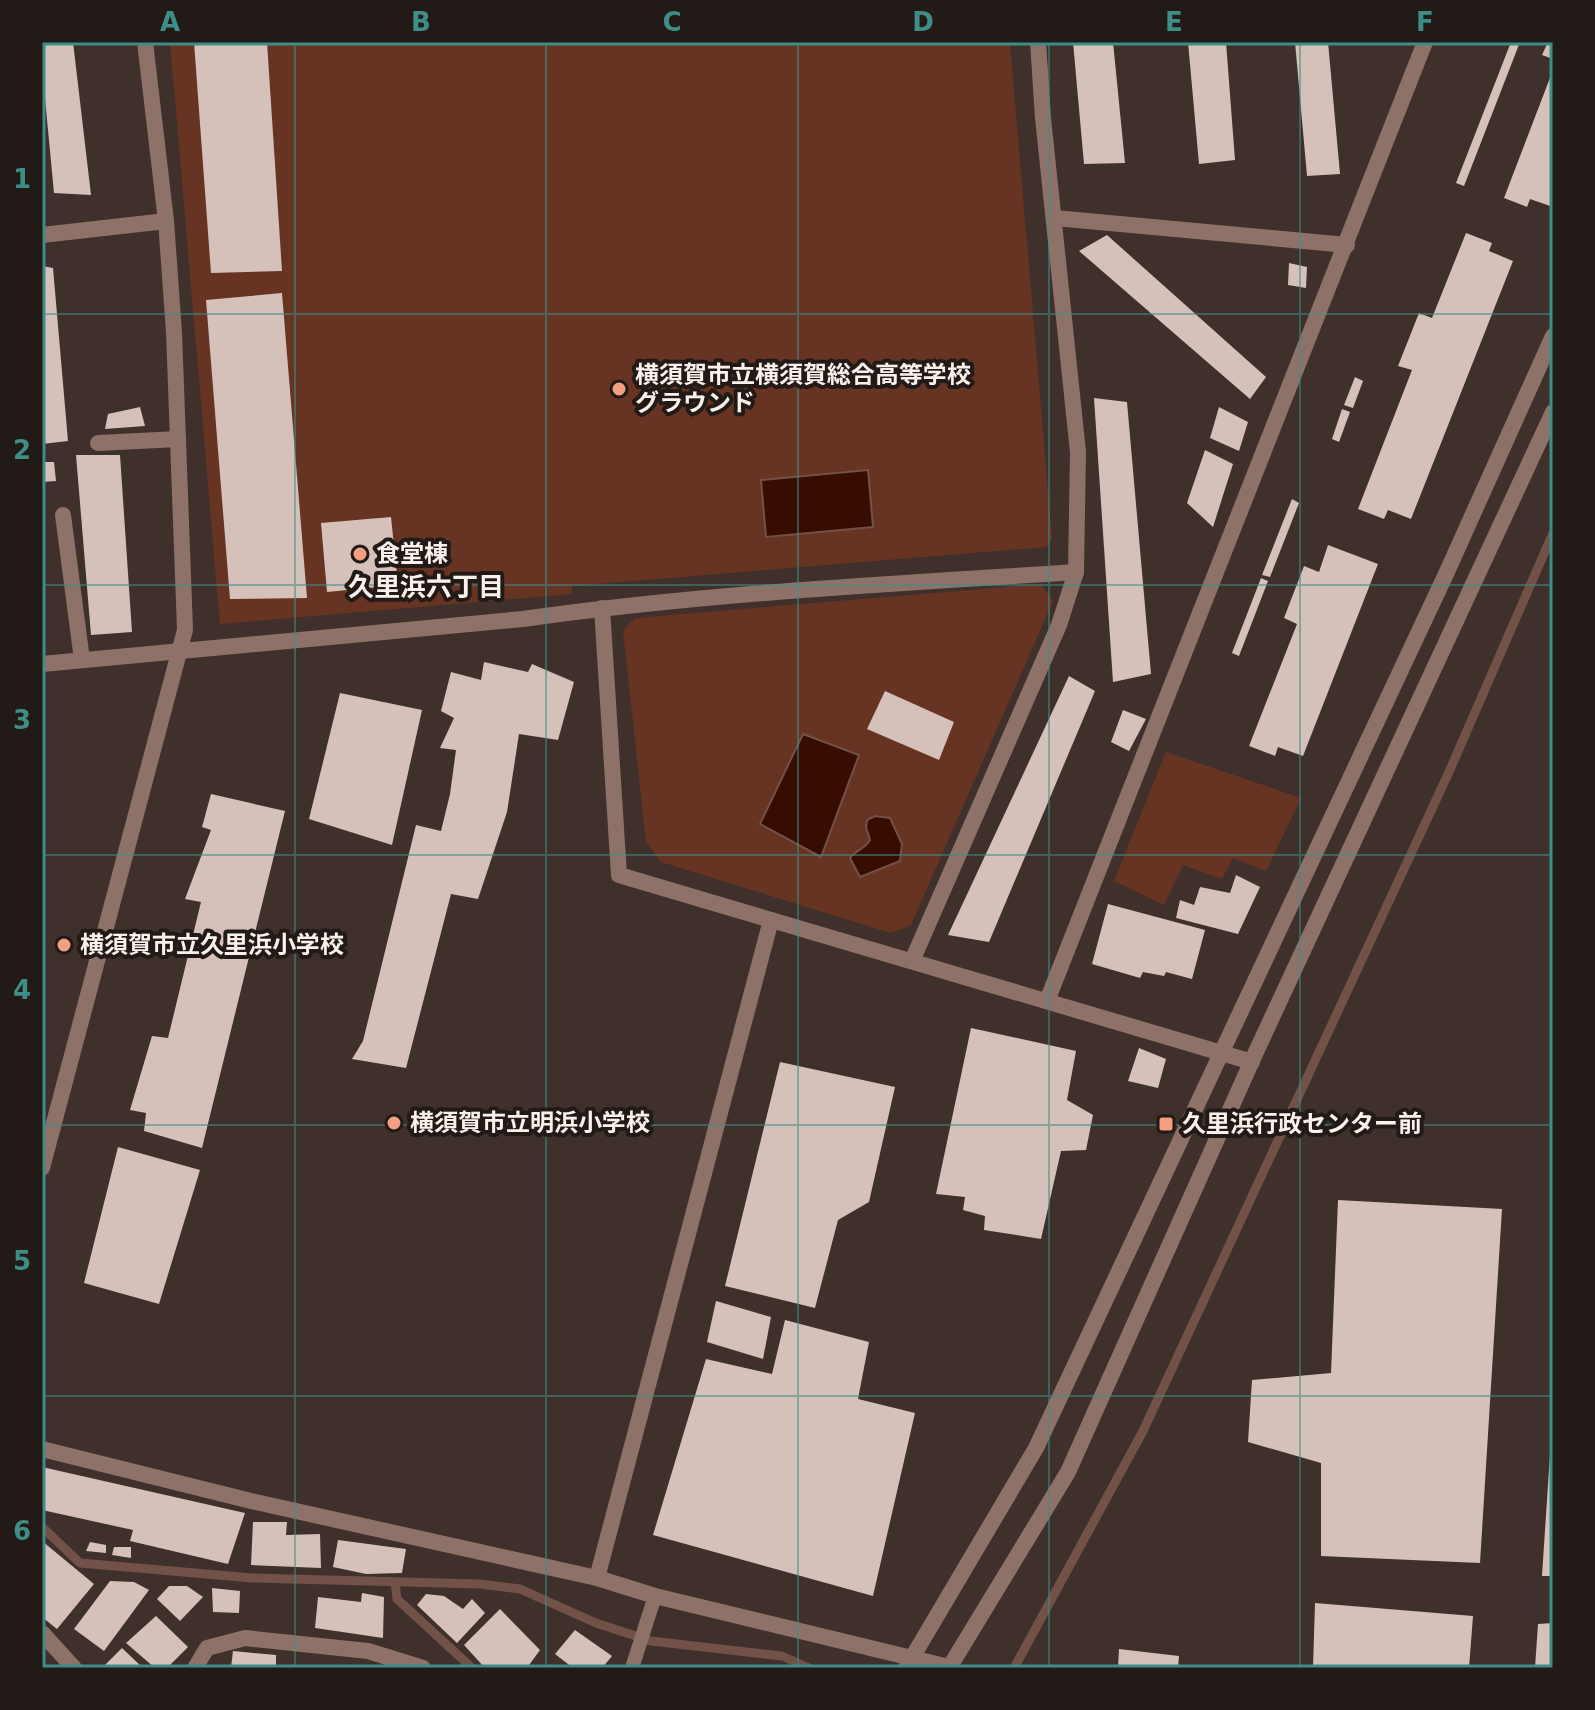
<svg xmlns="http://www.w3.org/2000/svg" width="1595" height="1710" viewBox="0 0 1595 1710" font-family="'DejaVu Sans','Noto Sans JP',sans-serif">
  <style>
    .green { fill: #673423 }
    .water { fill: #370d02; stroke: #725148; stroke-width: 2 }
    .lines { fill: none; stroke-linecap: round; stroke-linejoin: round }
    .stream { stroke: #725148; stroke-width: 9 }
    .building { fill: #d5c1ba }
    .service { stroke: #8e7168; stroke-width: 14 }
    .minor { stroke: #8e7168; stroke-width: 16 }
    .tertiary { stroke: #8e7168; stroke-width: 16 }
    .grid { fill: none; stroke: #3e8e87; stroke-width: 2; stroke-opacity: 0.55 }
    .poi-dot { fill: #f39f84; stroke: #211a17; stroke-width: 3 }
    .labels { text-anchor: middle; stroke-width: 8; stroke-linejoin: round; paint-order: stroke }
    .poi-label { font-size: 24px; font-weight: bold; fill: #faf0ec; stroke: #211a17; text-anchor: start }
    .neighbourhood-label { font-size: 26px; font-weight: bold; fill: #faf0ec; stroke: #211a17 }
    .neatline { fill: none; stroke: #3e8e87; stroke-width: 3 }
    .grid-label { font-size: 26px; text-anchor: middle; font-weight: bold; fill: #3e8e87 }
  </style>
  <rect width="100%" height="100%" fill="#3f302b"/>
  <g class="green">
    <polygon points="170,42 1010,42 1052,539 1046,547 572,586 572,594 220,624"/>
    <polygon points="1041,584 1053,601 911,925 891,933 661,862 646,842 623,630 635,618"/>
    <polygon points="1166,752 1301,798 1266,871 1233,858 1222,879 1183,865 1164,905 1114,881"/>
  </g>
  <g class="water">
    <polygon points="868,470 873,527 766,537 761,480"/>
    <polygon points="803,734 859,755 821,857 760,824"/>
    <path d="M875,816L890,818L902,844L900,861L860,877L850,858C856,850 865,849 870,840L866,827L867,820Z"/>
  </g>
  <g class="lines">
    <g class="stream">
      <polyline points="42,1527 80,1563 252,1578 479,1584 520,1589 596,1623 651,1641 782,1656 809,1668"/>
      <polyline points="395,1583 397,1599 472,1668"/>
      <polyline points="1014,1668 1143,1431 1449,772 1553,533"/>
    </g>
  </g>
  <g class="building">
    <polygon points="42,42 73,42 91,195 54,193 42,67"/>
    <polygon points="194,42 267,42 282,271 211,273"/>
    <polygon points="1073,42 1113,42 1125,163 1084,164"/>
    <polygon points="1188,42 1226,42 1235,160 1199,164"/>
    <polygon points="1295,42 1328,42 1340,174 1307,176"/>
    <polygon points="1511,42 1520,42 1464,186 1456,183"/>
    <polygon points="1548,42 1553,42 1553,59 1542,55"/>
    <polygon points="1553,70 1553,207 1530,199 1527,207 1504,198"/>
    <polygon points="1466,233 1492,243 1489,251 1513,261 1411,519 1388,510 1384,519 1358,509 1412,370 1398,366 1419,313 1432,318"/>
    <polygon points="1107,235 1266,377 1250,399 1079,251"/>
    <polygon points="1289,263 1307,267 1306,288 1288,285"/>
    <polygon points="42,266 53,268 68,441 42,444"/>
    <polygon points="282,293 307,598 230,599 206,300"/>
    <polygon points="1355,377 1363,381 1353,408 1344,405"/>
    <polygon points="1094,398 1127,402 1151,674 1113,682"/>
    <polygon points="140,407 145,426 105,429 108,414"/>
    <polygon points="1219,407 1248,422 1239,451 1210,438"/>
    <polygon points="1342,409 1350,412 1339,442 1332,439"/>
    <polygon points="1205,450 1233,464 1213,527 1187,503"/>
    <polygon points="76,455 120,455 132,632 91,635"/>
    <polygon points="42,462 54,462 56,481 42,482"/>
    <polygon points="1292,499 1299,503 1270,577 1262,575"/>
    <polygon points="391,517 398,585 327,592 321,523"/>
    <polygon points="1328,545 1378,564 1303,756 1278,747 1275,756 1249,746 1297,624 1284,618 1304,566 1319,572"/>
    <polygon points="1261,578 1268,581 1239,656 1232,653"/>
    <polygon points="484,662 528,672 532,664 574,682 558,740 519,734 507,812 478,899 451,894 406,1068 352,1059 363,1041 416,825 441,831 450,794 456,750 440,748 454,718 441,711 451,672 481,680"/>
    <polygon points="1069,676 1095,691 989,942 948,935"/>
    <polygon points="885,691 954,722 939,760 867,729"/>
    <polygon points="340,693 422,710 392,845 309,819"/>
    <polygon points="1123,710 1146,719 1129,751 1111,742"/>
    <polygon points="211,794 285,811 202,1148 144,1131 146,1113 130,1110 152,1036 168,1038 201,902 185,899 211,830 202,827"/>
    <polygon points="1236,875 1260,887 1238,934 1176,918 1180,900 1194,905 1200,887 1230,893"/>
    <polygon points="1108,904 1205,930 1192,979 1166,972 1164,976 1143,972 1140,978 1092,964"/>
    <polygon points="971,1028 1076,1051 1067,1100 1093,1115 1086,1150 1061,1151 1041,1239 984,1230 985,1216 963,1210 965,1197 936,1194"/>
    <polygon points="1139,1048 1166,1059 1158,1088 1128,1081"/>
    <polygon points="780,1062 895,1087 869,1202 838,1220 815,1308 725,1286"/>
    <polygon points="118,1147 200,1170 159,1304 84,1283"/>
    <polygon points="1338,1200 1502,1209 1480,1563 1321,1556 1321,1463 1248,1442 1252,1380 1331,1373"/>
    <polygon points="716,1301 771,1317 763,1359 707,1342"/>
    <polygon points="785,1320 869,1342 858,1399 915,1413 873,1596 653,1535 706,1359 772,1374"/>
    <polygon points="1551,1439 1553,1439 1553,1576 1542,1576"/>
    <polygon points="42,1467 245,1513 228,1564 130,1541 133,1530 42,1510"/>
    <polygon points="253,1522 287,1522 286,1535 320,1534 321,1568 251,1565"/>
    <polygon points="338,1540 406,1549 402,1573 366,1574 333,1567"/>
    <polygon points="42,1541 94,1584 57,1629 42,1617"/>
    <polygon points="90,1542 106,1545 106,1553 86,1551"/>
    <polygon points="114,1547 131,1547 131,1558 112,1555"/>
    <polygon points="110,1581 134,1582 149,1590 104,1651 74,1629"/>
    <polygon points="169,1586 187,1586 203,1597 180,1621 157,1599"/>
    <polygon points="212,1588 240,1591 239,1613 213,1612"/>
    <polygon points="362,1593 384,1597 383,1638 315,1628 318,1597 361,1602"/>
    <polygon points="426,1594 444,1596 463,1609 472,1599 485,1613 457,1643 417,1605"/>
    <polygon points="1315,1603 1473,1616 1469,1668 1313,1668"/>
    <polygon points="500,1609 540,1650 527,1668 485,1668 464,1645"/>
    <polygon points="156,1616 188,1647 167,1668 155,1668 126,1643"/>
    <polygon points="1553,1623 1553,1668 1535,1668 1538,1624"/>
    <polygon points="575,1630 612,1656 602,1668 573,1668 555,1654"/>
    <polygon points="122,1648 143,1668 102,1668"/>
    <polygon points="1119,1649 1179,1656 1178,1668 1118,1668"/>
    <polygon points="233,1651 276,1655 276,1668 231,1668"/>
  </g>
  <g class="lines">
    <polyline class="service" points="632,1668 655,1596"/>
    <g class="minor">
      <polyline points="1055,218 1347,245"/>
      <polyline points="42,235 166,221"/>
      <polyline points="98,443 178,439"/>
      <polyline points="63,515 82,660"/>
      <polyline points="602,608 619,875 1252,1062"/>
      <path d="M42,664L523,619C706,593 891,584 1076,572"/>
      <polyline points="912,961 1059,625 1076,572 1078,452 1043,118 1038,42"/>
      <polyline points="1047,1001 1425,42"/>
      <polyline points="42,1168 185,630 174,332 166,221 145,42"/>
      <polyline points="42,1449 251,1501 597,1578 655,1596 949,1667"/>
      <polyline points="597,1578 771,920"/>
      <polyline points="42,1633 74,1668"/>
      <polyline points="195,1668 207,1648 245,1638 368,1651 423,1668"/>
    </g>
    <g class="tertiary">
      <polyline points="906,1668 1036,1448 1446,574 1553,336"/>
      <polyline points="949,1668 1068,1472 1255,1054 1553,412"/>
    </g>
  </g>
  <path class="grid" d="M295,42V1668M546,42V1668M798,42V1668M1049,42V1668M1300,42V1668M42,314H1553M42,585H1553M42,855H1553M42,1125H1553M42,1396H1553"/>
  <g class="poi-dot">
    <circle cx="619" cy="389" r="8"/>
    <circle cx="360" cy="554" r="8"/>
    <circle cx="64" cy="945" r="8"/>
    <circle cx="394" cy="1123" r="8"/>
    <rect x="1158" y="1116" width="16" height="16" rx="4"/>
  </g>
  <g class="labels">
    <g class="poi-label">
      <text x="635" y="383">横須賀市立横須賀総合高等学校<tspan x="635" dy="28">グラウンド</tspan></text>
      <text x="376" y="562">食堂棟</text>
      <text x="80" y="953">横須賀市立久里浜小学校</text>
      <text x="410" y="1131">横須賀市立明浜小学校</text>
      <text x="1182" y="1132">久里浜行政センター前</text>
    </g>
    <g class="neighbourhood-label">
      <text x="426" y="596">久里浜六丁目</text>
    </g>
  </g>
  <rect width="1595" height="1710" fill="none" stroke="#211a17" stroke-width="88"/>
  <rect x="44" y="44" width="1507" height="1622" class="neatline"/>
  <g class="grid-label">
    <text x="170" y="31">A</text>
    <text x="421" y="31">B</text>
    <text x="672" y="31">C</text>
    <text x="923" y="31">D</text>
    <text x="1174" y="31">E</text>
    <text x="1425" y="31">F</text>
    <text x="22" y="188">1</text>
    <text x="22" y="459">2</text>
    <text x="22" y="729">3</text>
    <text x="22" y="999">4</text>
    <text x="22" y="1270">5</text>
    <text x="22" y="1540">6</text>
  </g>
</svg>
